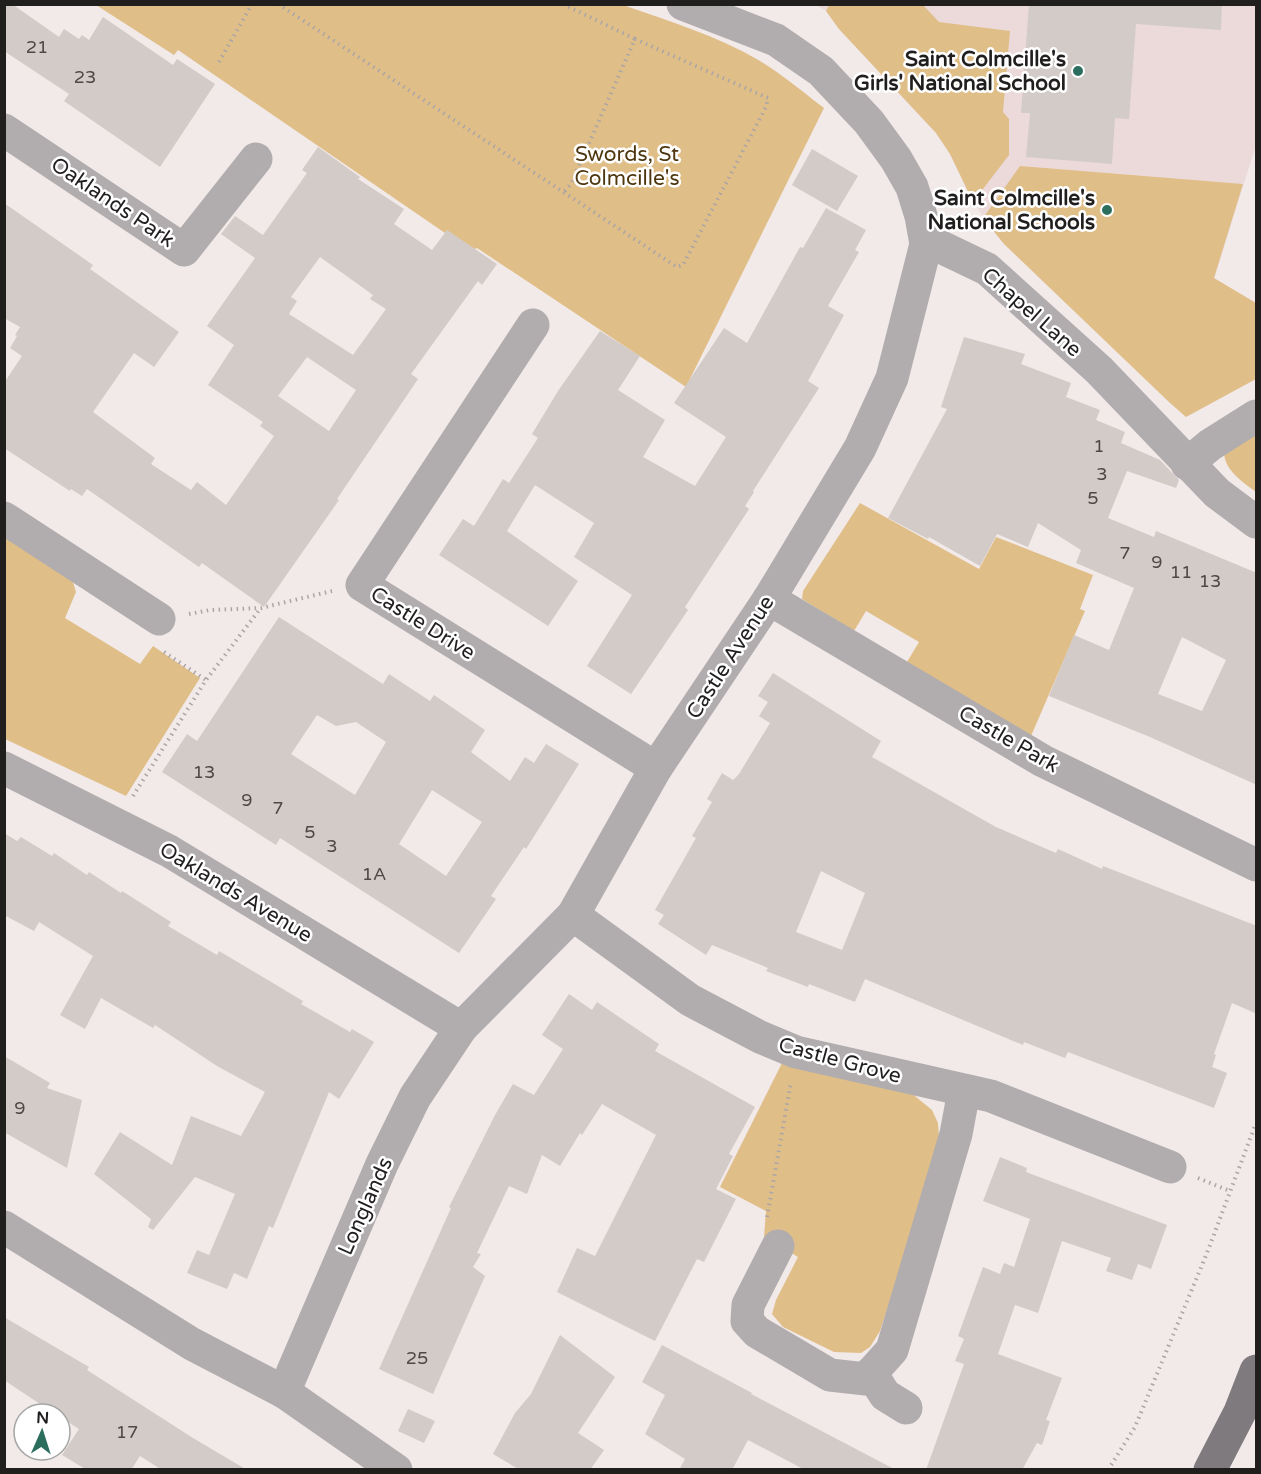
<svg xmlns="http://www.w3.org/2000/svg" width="1261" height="1474" viewBox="0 0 1261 1474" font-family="'Varela Round',sans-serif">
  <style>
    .built { fill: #ecdadb }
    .green { fill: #e0be88 }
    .building { fill: #d3cbc8; fill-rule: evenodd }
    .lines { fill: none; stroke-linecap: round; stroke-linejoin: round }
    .path { stroke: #aca5a5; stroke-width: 4; stroke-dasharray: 1.5 4.5; stroke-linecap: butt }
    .minor { stroke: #b1adaf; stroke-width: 33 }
    .major { stroke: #7f7a7d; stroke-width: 33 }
    .poi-dot { fill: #2c6e5e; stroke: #fff; stroke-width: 2 }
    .labels { text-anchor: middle; stroke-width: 5; stroke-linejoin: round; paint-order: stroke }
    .number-label { font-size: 18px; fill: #4e4948 }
    .poi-label { font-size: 21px; font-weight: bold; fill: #211e1e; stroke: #fff; text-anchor: end }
    .park-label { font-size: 21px; fill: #4e370f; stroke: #fff }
    .street-label { font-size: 21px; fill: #211e1e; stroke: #fff }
  </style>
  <rect width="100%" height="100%" fill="#f2e9e9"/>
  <!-- built -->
  <path class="built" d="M 816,5 L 1256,5 L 1256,145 L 1214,279 L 1004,244 L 983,218 L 950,154 L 936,133 L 839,29 L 826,11 Z"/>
  <!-- green -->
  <g class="green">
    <path d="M 96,5 L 623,5 C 669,21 718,36 760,61 C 783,75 803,92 824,108 L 686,387 L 477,248 L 475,249 L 445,233 L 178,50 L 174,55 Z"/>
    <path d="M 829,5 L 923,5 L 939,22 L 1010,31 L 1003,112 L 1009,119 L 1009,155 L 973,202 L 950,154 L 936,133 L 839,29 L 826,11 Z"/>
    <path d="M 1020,166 L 1243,184 L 1214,278 L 1256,303 L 1256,379 L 1186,417 L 1170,403 L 1004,244 L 983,218 Z"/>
    <path d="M 1256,431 L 1256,492 C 1243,482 1225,471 1224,453 Z"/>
    <path d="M 860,503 L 979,569 L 996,537 L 1093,575 L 1080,609 L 1085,611 L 1031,736 L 904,667 L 919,642 L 866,611 L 854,631 L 802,599 L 803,591 Z"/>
    <path d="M 5,537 L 73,582 L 76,592 L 65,618 L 140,664 L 153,646 L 200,678 L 126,796 L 5,739 Z"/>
    <path d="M 782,1063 L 910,1092 L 932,1110 L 938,1123 L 939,1137 L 911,1238 L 880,1331 L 870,1347 L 861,1353 L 834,1352 L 783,1327 L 772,1314 L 776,1300 L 798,1257 L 764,1237 L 766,1211 L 720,1187 Z"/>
  </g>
  <!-- building -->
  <g class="building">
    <path d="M 4,4 L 12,4 L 59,37 L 64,29 L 79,39 L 82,35 L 89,40 L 103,17 L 173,65 L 177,59 L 215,84 L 160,167 L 64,101 L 69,94 L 4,51 Z"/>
    <path d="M 1029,4 L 1222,4 L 1221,30 L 1136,24 L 1129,119 L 1115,118 L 1112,164 L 1026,157 L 1030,113 L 1021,113 Z"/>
    <path d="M 318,147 L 360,177 L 358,179 L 404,209 L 394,224 L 432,250 L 447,230 L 497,264 L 482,285 L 478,281 L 411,374 L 418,379 L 337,499 L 339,500 L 264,607 L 202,563 L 199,567 L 87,489 L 82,496 L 71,489 L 70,491 L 4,448 L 4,383 L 22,356 L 10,348 L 17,336 L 15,335 L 20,327 L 4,318 L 4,203 L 93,265 L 90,269 L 179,332 L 154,367 L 134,353 L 93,412 L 155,458 L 151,464 L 191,490 L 197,482 L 226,505 L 274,436 L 260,426 L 263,422 L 208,385 L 234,345 L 207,326 L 255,258 L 221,234 L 235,216 L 263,235 L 307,173 L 302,170 ZM 320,257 L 373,295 L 370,299 L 386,309 L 353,355 L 289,314 L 297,301 L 291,297 ZM 307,357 L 356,390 L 329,431 L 278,396 Z"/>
    <path d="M 812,149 L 858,176 L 837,211 L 792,185 Z"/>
    <path d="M 826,208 L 866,230 L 855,250 L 859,252 L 828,306 L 844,315 L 808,381 L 819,388 L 753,491 L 754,492 L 745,506 L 749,509 L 685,607 L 688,610 L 631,694 L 587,666 L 632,595 L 574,557 L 594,523 L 535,485 L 507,531 L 578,581 L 548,626 L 439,555 L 463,519 L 474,526 L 503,479 L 509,483 L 538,438 L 532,434 L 558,391 L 600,331 L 640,356 L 618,390 L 665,420 L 643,457 L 695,486 L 726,437 L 674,403 L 724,328 L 747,343 L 800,247 L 803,248 Z"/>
    <path d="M 964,337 L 1025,354 L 1021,364 L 1071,383 L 1066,397 L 1100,410 L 1096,420 L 1125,432 L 1121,443 L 1160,460 L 1179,480 L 1176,488 L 1127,471 L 1108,518 L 1154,537 L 1156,531 L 1257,573 L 1257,785 L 1150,737 L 1049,696 L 1074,635 L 1109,650 L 1134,588 L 1076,563 L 1081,550 L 1038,523 L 1028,547 L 997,534 L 980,566 L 929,537 L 928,539 L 888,518 L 947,409 L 941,407 ZM 1182,637 L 1226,660 L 1202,711 L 1158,694 Z"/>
    <path d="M 279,617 L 383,684 L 389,674 L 430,701 L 434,695 L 485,730 L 471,752 L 510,781 L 525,757 L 534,763 L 546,744 L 579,764 L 543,822 L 526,849 L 524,847 L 491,896 L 496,899 L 459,953 L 280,838 L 276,845 L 162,772 L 187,734 L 197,741 ZM 317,715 L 336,726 L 356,722 L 386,742 L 355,795 L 291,754 ZM 432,790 L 482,822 L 446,876 L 399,844 Z"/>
    <path d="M 773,673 L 881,741 L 872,757 L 996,827 L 1056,853 L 1058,849 L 1102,869 L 1103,866 L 1257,926 L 1257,1014 L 1232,1003 L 1214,1054 L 1216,1055 L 1212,1067 L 1227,1073 L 1214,1108 L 1068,1052 L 1065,1058 L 1024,1042 L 1023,1045 L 865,979 L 855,1002 L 809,984 L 808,987 L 766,971 L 768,968 L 712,945 L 706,955 L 658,924 L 664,915 L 655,910 L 696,838 L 692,836 L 712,802 L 707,799 L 722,773 L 733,780 L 739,774 L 770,723 L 759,716 L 768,702 L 758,696 ZM 821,871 L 865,893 L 842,950 L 796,932 Z"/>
    <path d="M 4,833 L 17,841 L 21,837 L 52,856 L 54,853 L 87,875 L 89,872 L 121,893 L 122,891 L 171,922 L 168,926 L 217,955 L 219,951 L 303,1001 L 301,1004 L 350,1032 L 352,1029 L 374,1042 L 339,1099 L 329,1092 L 273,1228 L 269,1226 L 247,1279 L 234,1273 L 227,1289 L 187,1273 L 197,1250 L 209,1255 L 235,1194 L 195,1177 L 153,1230 L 148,1227 L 151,1219 L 94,1174 L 120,1132 L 172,1165 L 191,1116 L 241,1136 L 265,1092 L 217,1066 L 155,1025 L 153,1028 L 101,998 L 85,1029 L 60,1015 L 93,956 L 39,922 L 34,931 L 4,915 Z"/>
    <path d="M 569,994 L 592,1010 L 597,1002 L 659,1044 L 655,1051 L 755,1107 L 729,1154 L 733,1156 L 716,1189 L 736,1199 L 704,1262 L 697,1259 L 655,1341 L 557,1292 L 577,1248 L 595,1256 L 656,1135 L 602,1104 L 582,1135 L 580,1133 L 560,1166 L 542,1155 L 527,1194 L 509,1186 L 477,1253 L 481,1254 L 473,1267 L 485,1276 L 433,1394 L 379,1369 L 451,1208 L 449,1207 L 495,1115 L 513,1084 L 534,1095 L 563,1049 L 542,1035 Z"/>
    <path d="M 4,1056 L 50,1083 L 47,1088 L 82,1100 L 67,1168 L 4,1132 Z"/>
    <path d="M 1000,1157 L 1027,1168 L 1026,1172 L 1167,1225 L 1151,1269 L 1138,1264 L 1132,1280 L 1106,1271 L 1111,1258 L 1062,1241 L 1038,1313 L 1015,1305 L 998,1354 L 1062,1378 L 1046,1420 L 1050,1421 L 1042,1445 L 1037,1443 L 1022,1470 L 926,1470 L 964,1364 L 955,1361 L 964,1339 L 958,1336 L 983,1267 L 1000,1274 L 1004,1263 L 1014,1267 L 1030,1219 L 983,1201 Z"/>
    <path d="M 4,1317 L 89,1367 L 87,1370 L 193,1438 L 247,1470 L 162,1470 L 140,1456 L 131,1470 L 87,1470 L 62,1455 L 79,1429 L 60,1417 L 60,1414 L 55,1414 L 4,1380 Z"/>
    <path d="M 560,1335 L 615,1377 L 578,1433 L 604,1450 L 590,1470 L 520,1470 L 493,1454 L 515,1413 L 531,1394 Z"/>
    <path d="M 662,1345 L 752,1393 L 751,1394 L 896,1470 L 805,1470 L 748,1440 L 732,1470 L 679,1470 L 685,1459 L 645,1434 L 665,1395 L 642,1382 Z"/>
    <path d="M 408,1409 L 435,1421 L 424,1443 L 398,1431 Z"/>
  </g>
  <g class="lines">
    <!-- path -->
    <g class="path">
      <path d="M 278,4 L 677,267 L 683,265 L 766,107 L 768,98 L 635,39 L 571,184 L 564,192"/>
      <path d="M 563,4 L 635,39"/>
      <path d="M 219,62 L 252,4"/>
      <path d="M 189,614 L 210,610 L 261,608 L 332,591"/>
      <path d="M 164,652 L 206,680"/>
      <path d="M 133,796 L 206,680 L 260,609"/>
      <path d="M 1198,1178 L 1230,1191"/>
      <path d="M 767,1217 L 791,1082"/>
      <path d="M 1108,1470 L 1135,1427 L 1207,1253 L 1256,1123"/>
    </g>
    <!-- minor -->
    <g class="minor">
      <path d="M 683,4 L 776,40 L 821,71 L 869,122 L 896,159 L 912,187 L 921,216 L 926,244 L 941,247 L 987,269 L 1099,370 L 1217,493 L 1256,522"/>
      <path d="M 4,130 L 184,250 L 256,159"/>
      <path d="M 533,325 L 362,585 L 656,768"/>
      <path d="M 1187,464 L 1210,445 L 1256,416"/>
      <path d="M 4,518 L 159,619"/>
      <path d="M 769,599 L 1043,761 L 1256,865"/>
      <path d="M 4,768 L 169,851 L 461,1028"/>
      <path d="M 573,915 L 690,1000 L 760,1037 L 796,1052 L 991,1096 L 1170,1167"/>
      <path d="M 4,1227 L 192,1344 L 284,1392 L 396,1470"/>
      <path d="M 778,1246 L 748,1305 L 747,1321 L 757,1332 L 830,1375 L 866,1379 L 892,1350 L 956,1134 L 964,1091"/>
      <path d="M 871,1373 L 885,1395 L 906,1408"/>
      <path d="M 284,1392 L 382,1164 L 415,1097 L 461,1028 L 573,915 L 656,768 L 769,599 L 860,448 L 892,378 L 926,244"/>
    </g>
    <!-- major -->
    <path class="major" d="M 1210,1470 L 1240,1412 L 1256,1371"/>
  </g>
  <!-- markers -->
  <g class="poi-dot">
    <circle cx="1078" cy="71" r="6"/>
    <circle cx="1107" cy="210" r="6"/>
  </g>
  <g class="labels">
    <!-- number labels -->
    <g class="number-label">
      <text x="37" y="53">21</text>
      <text x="85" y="83">23</text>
      <text x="1099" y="452">1</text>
      <text x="1102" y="480">3</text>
      <text x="1093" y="504">5</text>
      <text x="1125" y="559">7</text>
      <text x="1157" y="568">9</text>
      <text x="1181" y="578">11</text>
      <text x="1210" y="587">13</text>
      <text x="204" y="778">13</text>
      <text x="247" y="806">9</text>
      <text x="278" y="814">7</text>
      <text x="310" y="838">5</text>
      <text x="332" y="852">3</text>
      <text x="374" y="880">1A</text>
      <text x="20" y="1114">9</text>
      <text x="417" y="1364">25</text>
      <text x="127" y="1438">17</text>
    </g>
    <!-- poi labels -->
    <g class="poi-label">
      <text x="1066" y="66">Saint Colmcille's<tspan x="1066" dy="24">Girls' National School</tspan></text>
      <text x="1095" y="205">Saint Colmcille's<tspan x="1095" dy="24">National Schools</tspan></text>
    </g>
    <!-- park labels -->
    <g class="park-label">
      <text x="627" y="161">Swords, St<tspan x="627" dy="24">Colmcille's</tspan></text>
    </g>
    <!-- street labels -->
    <g class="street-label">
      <text transform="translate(113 202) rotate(34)" y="7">Oaklands Park</text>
      <text transform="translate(1032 312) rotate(41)" y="7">Chapel Lane</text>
      <text transform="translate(423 623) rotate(32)" y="7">Castle Drive</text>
      <text transform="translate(730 657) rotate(-57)" y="7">Castle Avenue</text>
      <text transform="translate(1009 739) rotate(30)" y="7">Castle Park</text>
      <text transform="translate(236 892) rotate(31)" y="7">Oaklands Avenue</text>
      <text transform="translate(840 1060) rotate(15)" y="7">Castle Grove</text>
      <text transform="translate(365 1206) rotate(-66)" y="7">Longlands</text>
    </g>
  </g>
  <!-- border -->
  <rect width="1261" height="1474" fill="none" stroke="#211e1e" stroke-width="12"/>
  <!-- north arrow -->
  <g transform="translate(42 1432) rotate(3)"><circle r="28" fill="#ffffff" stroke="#a6a5a5" stroke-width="1.5"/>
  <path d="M0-4.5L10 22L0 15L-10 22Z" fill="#2c6e5e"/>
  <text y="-9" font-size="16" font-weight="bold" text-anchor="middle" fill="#211e1e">N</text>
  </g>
</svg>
